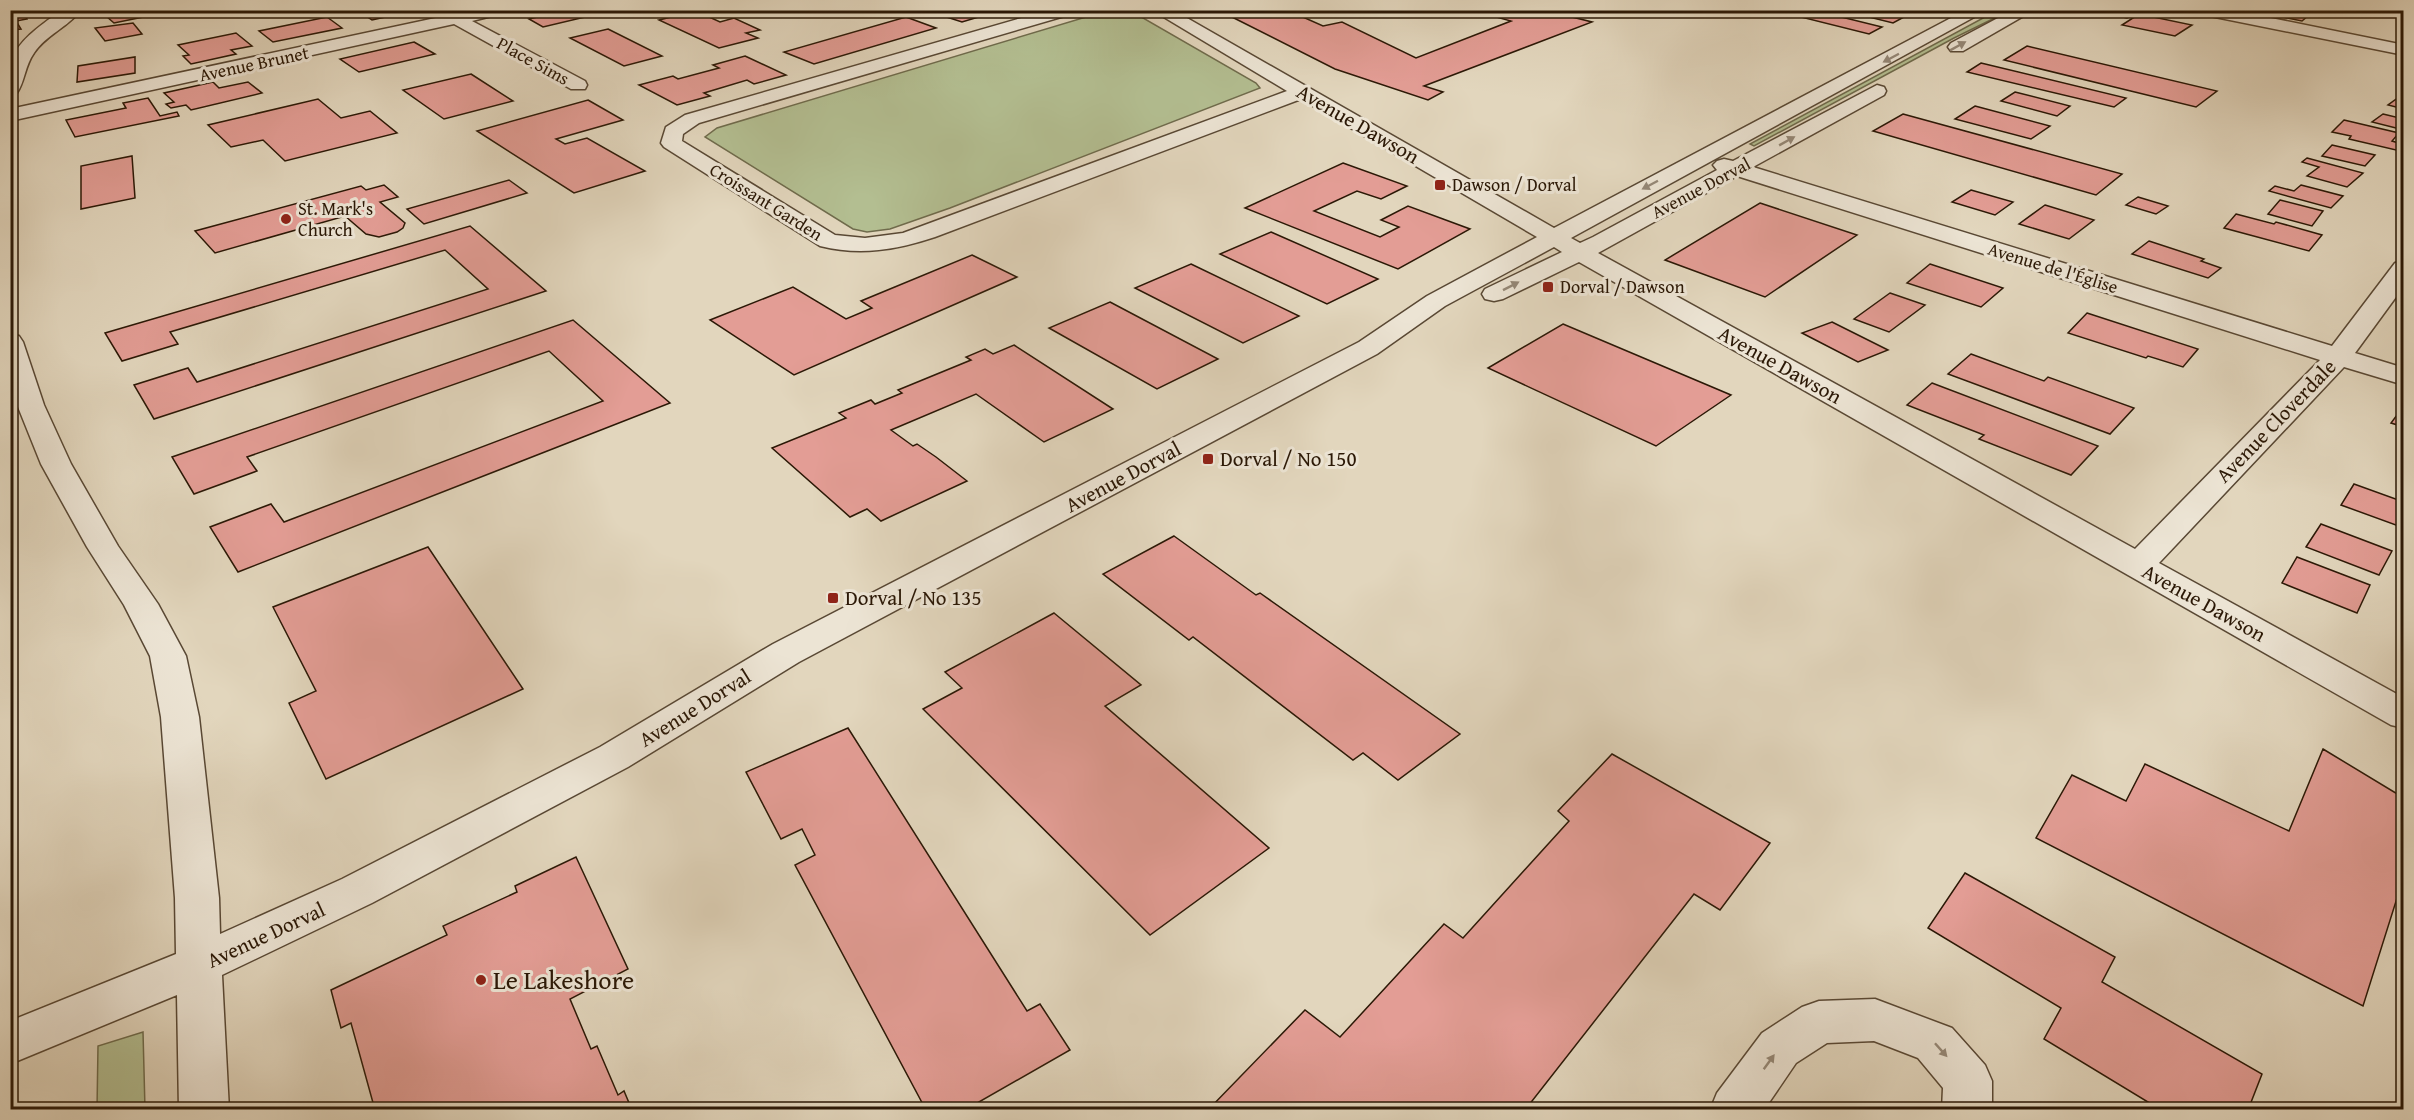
<svg xmlns="http://www.w3.org/2000/svg" width="2414" height="1120" viewBox="0 0 2414 1120" font-family="'Gentium Book Plus',serif">
  <style>
    .green { fill: #b3be91; stroke: #6f6b4c; stroke-width: 1.5 }
    .building { fill: #e39d95; stroke: #2b1806; stroke-width: 1.5 }
    .lines { fill: none; stroke-linecap: round; stroke-linejoin: round }
    .minor-casing { stroke: #594834; stroke-width: 3 }
    .minor { fill: #ece4d4; fill-rule: evenodd }
    .oneway { fill: #958877 }
    .poi-dot { fill: #8f2418; stroke: #ece4d4; stroke-width: 2 }
    .labels { text-anchor: middle; stroke-width: 6; stroke-linejoin: round; paint-order: stroke }
    .far-street-label { font-size: 18px; fill: #2b1806; stroke: #ece4d4 }
    .far-poi-label { font-size: 18px; fill: #2b1806; stroke: #ece4d4; text-anchor: start }
    .street-label { font-size: 21px; fill: #2b1806; stroke: #ece4d4 }
    .poi-label { font-size: 21px; fill: #2b1806; stroke: #ece4d4; text-anchor: start }
    .near-poi-label { font-size: 26px; fill: #2b1806; stroke: #ece4d4; text-anchor: start }
  </style>
  <rect width="100%" height="100%" fill="#e2d6bd"/>
  <filter id="stains"><feTurbulence type="fractalNoise" baseFrequency=".00333" numOctaves="4"/><feColorMatrix values="0 0 0 0 .2 0 0 0 0 .09 0 0 0 0 .02 0 0 0 .5 -.17"/></filter>
  <radialGradient id="worn" r=".72"><stop offset=".6" stop-color="#630" stop-opacity="0"/><stop offset="1" stop-color="#630" stop-opacity=".3"/></radialGradient>
  <!-- green -->
  <g class="green">
    <path d="M 1106,11 L 1131,11 L 1256,83 L 1260,88 L 950,208 L 890,229 L 867,232 L 853,229 L 705,137 L 717,128 Z"/>
    <path d="M 1996,11 L 2009,11 L 1954,38 L 1754,146 L 1750,144 Z"/>
    <path d="M 143,1032 L 145,1109 L 97,1109 L 98,1046 Z"/>
  </g>
  <!-- building -->
  <g class="building">
    <path d="M 153,10 L 158,14 L 114,23 L 106,16 L 119,14 L 116,11 L 119,10 Z"/>
    <path d="M 357,10 L 418,10 L 372,20 Z"/>
    <path d="M 566,10 L 596,10 L 602,13 L 543,27 L 529,19 Z"/>
    <path d="M 935,10 L 1002,10 L 962,22 L 931,12 Z"/>
    <path d="M 1237,10 L 1324,10 L 1305,18 L 1323,26 L 1342,22 L 1416,58 L 1511,21 L 1471,10 L 1544,10 L 1592,22 L 1424,86 L 1443,92 L 1428,100 L 1335,69 L 1226,14 Z"/>
    <path d="M 1773,10 L 1813,10 L 1882,27 L 1869,34 Z"/>
    <path d="M 1841,10 L 1917,10 L 1893,23 Z"/>
    <path d="M 2089,10 L 2126,10 L 2136,13 L 2127,18 Z"/>
    <path d="M 2248,10 L 2315,10 L 2302,21 Z"/>
    <path d="M 696,11 L 720,22 L 734,18 L 760,30 L 746,33 L 758,38 L 719,48 L 659,20 Z"/>
    <path d="M 2139,14 L 2192,25 L 2175,36 L 2122,25 Z"/>
    <path d="M 25,15 L 27,19 L 16,21 L 21,29 L 10,30 L 10,18 Z"/>
    <path d="M 327,17 L 342,28 L 273,42 L 259,31 Z"/>
    <path d="M 906,17 L 936,28 L 814,64 L 784,52 Z"/>
    <path d="M 133,23 L 142,34 L 105,41 L 95,28 Z"/>
    <path d="M 608,29 L 662,56 L 624,66 L 570,38 Z"/>
    <path d="M 236,33 L 252,46 L 231,50 L 236,54 L 191,64 L 183,56 L 189,55 L 178,45 Z"/>
    <path d="M 414,42 L 435,54 L 359,72 L 340,59 Z"/>
    <path d="M 2027,46 L 2217,91 L 2196,107 L 2004,60 Z"/>
    <path d="M 745,56 L 786,75 L 754,84 L 747,80 L 704,93 L 710,96 L 677,105 L 639,85 L 673,76 L 678,79 L 719,68 L 713,65 Z"/>
    <path d="M 135,57 L 135,73 L 77,82 L 78,66 Z"/>
    <path d="M 1981,63 L 2126,98 L 2114,107 L 1967,72 Z"/>
    <path d="M 471,74 L 513,101 L 444,119 L 403,90 Z"/>
    <path d="M 213,82 L 219,88 L 248,82 L 262,93 L 191,110 L 186,105 L 171,108 L 166,104 L 174,102 L 164,93 Z"/>
    <path d="M 2015,92 L 2070,106 L 2057,116 L 2001,101 Z"/>
    <path d="M 2399,97 L 2404,98 L 2404,109 L 2388,105 Z"/>
    <path d="M 148,98 L 160,116 L 177,112 L 179,116 L 75,137 L 66,120 L 126,108 L 123,103 Z"/>
    <path d="M 318,99 L 341,118 L 370,111 L 397,133 L 285,161 L 263,140 L 231,147 L 208,125 Z"/>
    <path d="M 588,100 L 623,120 L 556,139 L 565,144 L 587,138 L 645,171 L 574,193 L 477,131 Z"/>
    <path d="M 1975,106 L 2050,126 L 2031,139 L 1955,119 Z"/>
    <path d="M 1903,114 L 2122,174 L 2096,195 L 1873,131 Z"/>
    <path d="M 2383,114 L 2404,119 L 2404,130 L 2372,122 Z"/>
    <path d="M 2344,120 L 2399,133 L 2392,141 L 2402,144 L 2396,150 L 2349,139 L 2351,136 L 2332,132 Z"/>
    <path d="M 2332,145 L 2375,155 L 2365,166 L 2322,156 Z"/>
    <path d="M 132,156 L 135,198 L 81,209 L 81,166 Z"/>
    <path d="M 2307,158 L 2363,173 L 2347,187 L 2307,176 L 2319,167 L 2302,162 Z"/>
    <path d="M 1343,163 L 1407,186 L 1381,199 L 1357,191 L 1314,211 L 1380,237 L 1399,227 L 1381,220 L 1408,206 L 1470,229 L 1398,269 L 1245,208 Z"/>
    <path d="M 509,180 L 527,193 L 424,224 L 407,209 Z"/>
    <path d="M 384,185 L 398,197 L 380,202 L 405,223 L 403,228 L 397,232 L 379,237 L 366,234 L 345,216 L 215,253 L 195,231 L 361,186 L 366,190 Z"/>
    <path d="M 2301,185 L 2343,196 L 2331,208 L 2269,191 L 2275,186 L 2294,191 Z"/>
    <path d="M 1971,190 L 2013,202 L 1995,215 L 1952,202 Z"/>
    <path d="M 2138,197 L 2168,206 L 2156,214 L 2126,205 Z"/>
    <path d="M 2280,200 L 2323,211 L 2312,226 L 2268,214 Z"/>
    <path d="M 1760,203 L 1857,235 L 1765,297 L 1665,260 Z"/>
    <path d="M 2045,205 L 2094,220 L 2069,239 L 2019,224 Z"/>
    <path d="M 2236,214 L 2274,224 L 2276,222 L 2322,235 L 2309,251 L 2224,228 Z"/>
    <path d="M 470,226 L 546,291 L 154,419 L 134,385 L 188,368 L 197,382 L 488,289 L 445,250 L 170,332 L 178,344 L 122,361 L 105,333 Z"/>
    <path d="M 1271,232 L 1378,279 L 1327,304 L 1220,254 Z"/>
    <path d="M 2149,241 L 2204,259 L 2201,261 L 2221,268 L 2208,278 L 2132,254 Z"/>
    <path d="M 972,255 L 1017,277 L 794,375 L 710,320 L 793,287 L 846,319 L 872,308 L 861,301 Z"/>
    <path d="M 1191,264 L 1299,316 L 1243,343 L 1135,288 Z"/>
    <path d="M 1930,264 L 2003,288 L 1981,307 L 1907,283 Z"/>
    <path d="M 1890,293 L 1925,305 L 1889,332 L 1854,319 Z"/>
    <path d="M 1110,302 L 1218,359 L 1157,389 L 1049,328 Z"/>
    <path d="M 2087,313 L 2198,349 L 2183,367 L 2148,356 L 2146,358 L 2068,333 Z"/>
    <path d="M 573,320 L 670,403 L 238,572 L 210,527 L 271,504 L 284,522 L 603,401 L 549,351 L 247,457 L 257,471 L 194,494 L 172,457 Z"/>
    <path d="M 1832,322 L 1888,350 L 1858,362 L 1802,333 Z"/>
    <path d="M 1563,324 L 1731,395 L 1656,446 L 1488,368 Z"/>
    <path d="M 1014,345 L 1113,409 L 1044,442 L 976,394 L 891,430 L 913,446 L 917,444 L 936,457 L 967,481 L 881,521 L 867,509 L 850,517 L 772,448 L 846,418 L 839,413 L 871,400 L 875,404 L 902,393 L 898,390 L 971,360 L 966,357 L 985,349 L 993,354 Z"/>
    <path d="M 1971,354 L 2044,381 L 2048,377 L 2134,408 L 2110,434 L 1948,374 Z"/>
    <path d="M 1932,383 L 2098,446 L 2071,475 L 1979,439 L 1984,435 L 1907,405 Z"/>
    <path d="M 2403,407 L 2404,407 L 2404,427 L 2391,423 Z"/>
    <path d="M 2354,484 L 2404,502 L 2404,528 L 2341,505 Z"/>
    <path d="M 2321,524 L 2392,551 L 2379,575 L 2306,547 Z"/>
    <path d="M 1174,536 L 1256,595 L 1260,593 L 1460,734 L 1398,780 L 1363,753 L 1353,760 L 1193,637 L 1189,640 L 1103,574 Z"/>
    <path d="M 428,547 L 523,689 L 326,779 L 289,703 L 316,691 L 273,607 Z"/>
    <path d="M 2297,557 L 2370,585 L 2357,613 L 2282,583 Z"/>
    <path d="M 1054,613 L 1141,685 L 1105,706 L 1269,848 L 1150,935 L 923,709 L 962,688 L 945,672 Z"/>
    <path d="M 848,728 L 1027,1011 L 1040,1004 L 1070,1050 L 965,1110 L 926,1110 L 795,865 L 815,855 L 802,829 L 781,839 L 746,772 Z"/>
    <path d="M 2323,749 L 2404,798 L 2404,876 L 2363,1006 L 2036,838 L 2072,775 L 2126,801 L 2145,764 L 2289,831 Z"/>
    <path d="M 1612,754 L 1770,843 L 1720,910 L 1694,894 L 1525,1110 L 1208,1110 L 1305,1010 L 1340,1037 L 1444,924 L 1463,938 L 1569,821 L 1558,811 Z"/>
    <path d="M 576,857 L 628,969 L 570,999 L 591,1049 L 597,1046 L 618,1095 L 624,1091 L 632,1110 L 375,1110 L 351,1023 L 341,1028 L 331,990 L 447,935 L 443,926 L 517,892 L 515,886 Z"/>
    <path d="M 1965,873 L 2115,957 L 2102,982 L 2262,1074 L 2248,1110 L 2161,1110 L 2044,1039 L 2061,1008 L 1928,928 Z"/>
  </g>
  <g class="lines">
    <defs>
      <g id="minor">
        <path d="M 62,10 L 81,10 C 68,27 46,35 34,53 C 25,65 25,81 17,93 L 10,95 C 10,85 8,70 11,61 C 19,39 44,23 62,10 Z"/>
        <path d="M 473,10 L 506,10 L 504,13 L 472,21 L 585,81 L 587,85 L 585,89 L 571,89 L 454,24 L 10,121 L 10,109 Z"/>
        <path d="M 1049,10 L 1077,10 L 1075,13 L 699,123 L 683,134 L 682,141 L 835,235 L 865,238 L 903,233 L 1287,91 L 1152,10 L 1173,10 L 1554,228 L 1966,10 L 1987,10 L 1571,238 L 1580,243 L 1593,237 L 1717,170 L 1713,165 L 1717,161 L 1724,159 L 1733,161 L 1877,85 L 1884,87 L 1886,91 L 1884,95 L 1753,167 L 2332,346 L 2395,263 L 2404,261 L 2404,286 L 2355,353 L 2404,368 L 2404,385 L 2344,367 L 2159,563 L 2404,698 L 2404,728 L 2391,725 L 1579,262 L 1503,299 L 1494,301 L 1485,299 L 1482,294 L 1485,289 L 1562,252 L 1554,247 L 1445,306 L 1377,354 L 799,662 L 628,767 L 372,903 L 222,975 L 229,1110 L 179,1110 L 177,995 L 10,1064 L 10,1021 L 176,954 L 175,898 L 161,717 L 150,656 L 124,605 L 87,547 L 41,464 L 10,387 L 10,334 L 19,336 L 23,342 L 44,405 L 71,464 L 118,546 L 158,604 L 186,656 L 199,717 L 219,898 L 220,934 L 342,879 L 600,747 L 773,644 L 1359,342 L 1427,296 L 1537,237 L 1301,99 L 935,237 C 896,250 860,256 820,246 L 664,147 L 661,143 L 666,127 L 685,115 ZM 1737,176 L 2320,360 L 2135,549 L 1598,253 Z"/>
        <path d="M 2013,10 L 2034,10 L 1963,51 L 1951,51 L 1948,47 L 1951,43 Z"/>
        <path d="M 2197,10 L 2232,10 L 2404,45 L 2404,55 L 2205,15 Z"/>
        <path d="M 1875,999 L 1952,1028 L 1985,1065 L 1992,1081 L 1992,1110 L 1942,1110 L 1943,1088 L 1918,1058 L 1874,1041 L 1827,1043 L 1796,1063 L 1764,1110 L 1710,1110 L 1717,1093 L 1762,1033 L 1802,1007 L 1819,1001 Z"/>
      </g>
    </defs>
    <!-- minor casing -->
    <use href="#minor" class="minor-casing"/>
    <!-- minor -->
    <use href="#minor" class="minor"/>
  </g>
  <!-- one-way arrows -->
  <defs><path id="oneway-solid" d="M-6-.8H1V-3.2L6.5 0L1 3.2V.8H-6Z" transform="scale(1.5)"/></defs>
  <g class="oneway">
    <use href="#oneway-solid" transform="translate(1958 46) rotate(-29)"/>
    <use href="#oneway-solid" transform="translate(1891 58) rotate(152)"/>
    <use href="#oneway-solid" transform="translate(1787 141) rotate(-29)"/>
    <use href="#oneway-solid" transform="translate(1650 185) rotate(152)"/>
    <use href="#oneway-solid" transform="translate(1511 286) rotate(-27)"/>
    <use href="#oneway-solid" transform="translate(1941 1050) rotate(48)"/>
    <use href="#oneway-solid" transform="translate(1769 1062) rotate(-54)"/>
  </g>
  <!-- markers -->
  <g class="poi-dot">
    <rect x="1434" y="179" width="12" height="12" rx="3"/>
    <circle cx="286" cy="219" r="6"/>
    <rect x="1542" y="281" width="12" height="12" rx="3"/>
    <rect x="1202" y="453" width="12" height="12" rx="3"/>
    <rect x="827" y="592" width="12" height="12" rx="3"/>
    <circle cx="481" cy="980" r="6"/>
  </g>
  <g class="labels">
    <!-- far-street labels -->
    <g class="far-street-label">
      <text transform="translate(533 61) rotate(29)" y="6">Place Sims</text>
      <text transform="translate(254 64) rotate(-12)" y="6">Avenue Brunet</text>
      <text transform="translate(1701 188) rotate(-28)" y="6">Avenue Dorval</text>
      <text transform="translate(766 202) rotate(32)" y="6">Croissant Garden</text>
      <text transform="translate(2053 268) rotate(17)" y="6">Avenue de l'Église</text>
    </g>
    <!-- far-poi labels -->
    <g class="far-poi-label">
      <text x="1452" y="191">Dawson / Dorval</text>
      <text x="298" y="215">St. Mark's<tspan x="298" dy="21">Church</tspan></text>
      <text x="1560" y="293">Dorval / Dawson</text>
    </g>
    <!-- street labels -->
    <g class="street-label">
      <text transform="translate(1358 124) rotate(30)" y="7">Avenue Dawson</text>
      <text transform="translate(1780 365) rotate(29)" y="7">Avenue Dawson</text>
      <text transform="translate(2276 421) rotate(-46)" y="7">Avenue Cloverdale</text>
      <text transform="translate(1123 477) rotate(-28)" y="7">Avenue Dorval</text>
      <text transform="translate(2204 603) rotate(29)" y="7">Avenue Dawson</text>
      <text transform="translate(695 708) rotate(-32)" y="7">Avenue Dorval</text>
      <text transform="translate(266 935) rotate(-25)" y="7">Avenue Dorval</text>
    </g>
    <!-- poi labels -->
    <g class="poi-label">
      <text x="1220" y="466">Dorval / No 150</text>
      <text x="845" y="605">Dorval / No 135</text>
    </g>
    <!-- near-poi labels -->
    <g class="near-poi-label">
      <text x="493" y="989">Le Lakeshore</text>
    </g>
  </g>
  <!-- margin -->
  <rect width="2414" height="1120" fill="none" stroke="#e2d6bd" stroke-width="36"/>
  <rect x="12" y="12" width="2390" height="1096" fill="none" stroke="#2b1806" stroke-width="3"/>
  <rect x="18" y="18" width="2378" height="1084" fill="none" stroke="#2b1806" stroke-width="1.5"/>
  <rect width="100%" height="100%" filter="url(#stains)"/>
  <rect width="100%" height="100%" fill="url(#worn)"/>
</svg>
